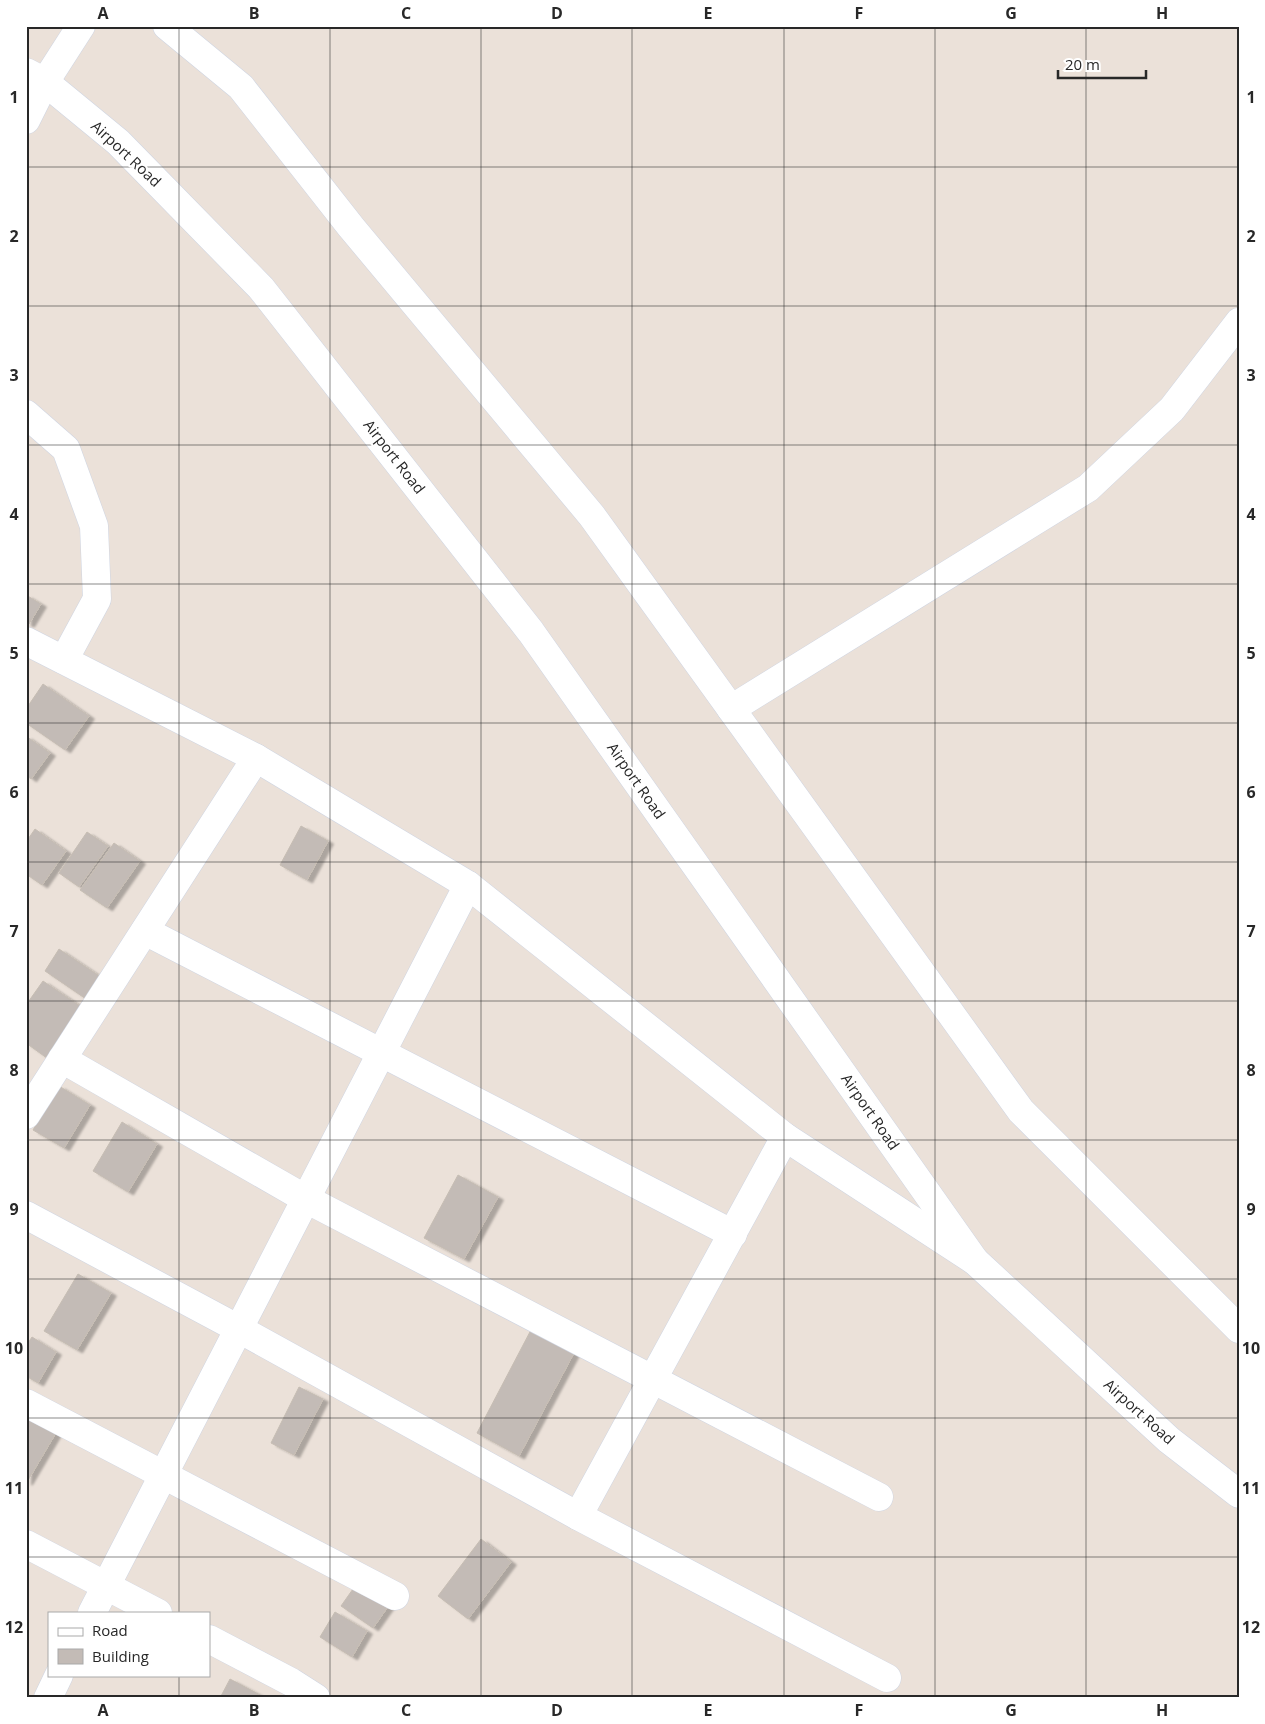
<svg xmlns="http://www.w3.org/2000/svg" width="1265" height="1724" viewBox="0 0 1265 1724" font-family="'Open Sans',sans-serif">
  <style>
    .building { fill: #c3bbb6; stroke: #c6bdb3; filter: url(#shadow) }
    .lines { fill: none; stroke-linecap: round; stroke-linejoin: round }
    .minor-casing { stroke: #cfd5e2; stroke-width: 29 }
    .tertiary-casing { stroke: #cfd5e2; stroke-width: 29 }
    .secondary-casing { stroke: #cfd5e2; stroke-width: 29 }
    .minor { stroke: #fff; stroke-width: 28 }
    .tertiary { stroke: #fff; stroke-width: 28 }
    .secondary { stroke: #fff; stroke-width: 28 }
    .grid { fill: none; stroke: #282828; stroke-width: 1; stroke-opacity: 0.55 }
    .labels { text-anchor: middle; stroke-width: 4.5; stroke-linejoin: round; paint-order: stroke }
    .street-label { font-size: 15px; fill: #282828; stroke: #fff }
    .neatline { fill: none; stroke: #282828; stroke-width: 2 }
    .grid-label { font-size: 16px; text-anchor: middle; font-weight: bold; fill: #282828 }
  </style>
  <defs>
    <filter id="shadow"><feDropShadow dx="5.5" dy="3" stdDeviation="1" flood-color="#0004"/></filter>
  </defs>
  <rect width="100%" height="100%" fill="#ebe1d9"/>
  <!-- building -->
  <g class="building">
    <path d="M 26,595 L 41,604 L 29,624 L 26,623 Z"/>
    <path d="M 43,684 L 89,716 L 65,750 L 26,723 L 26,709 Z"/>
    <path d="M 26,736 L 50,753 L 31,779 L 26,775 Z"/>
    <path d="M 301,826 L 328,841 L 307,880 L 280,865 Z"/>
    <path d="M 35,829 L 66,851 L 42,885 L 26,874 L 26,842 Z"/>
    <path d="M 87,832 L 108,846 L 79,887 L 59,873 Z"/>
    <path d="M 114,843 L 140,861 L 107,908 L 80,890 Z"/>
    <path d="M 59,949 L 104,979 L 89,1001 L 45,971 Z"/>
    <path d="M 43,981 L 86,1010 L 51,1061 L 26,1043 L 26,1005 Z"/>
    <path d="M 59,1086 L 90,1105 L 64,1148 L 33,1130 Z"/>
    <path d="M 122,1122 L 157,1144 L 128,1192 L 93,1171 Z"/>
    <path d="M 458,1175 L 498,1197 L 464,1259 L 424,1238 Z"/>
    <path d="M 78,1274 L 111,1293 L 77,1350 L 44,1331 Z"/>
    <path d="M 532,1328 L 575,1351 L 519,1456 L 477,1433 Z"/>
    <path d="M 32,1337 L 56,1352 L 38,1383 L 26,1376 L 26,1346 Z"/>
    <path d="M 299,1387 L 323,1399 L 294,1455 L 271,1443 Z"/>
    <path d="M 26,1413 L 57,1431 L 27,1482 L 26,1482 Z"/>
    <path d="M 481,1539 L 511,1562 L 468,1619 L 438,1596 Z"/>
    <path d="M 360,1579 L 392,1601 L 373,1628 L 341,1606 Z"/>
    <path d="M 335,1612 L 367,1631 L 352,1657 L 320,1637 Z"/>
    <path d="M 230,1679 L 266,1698 L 220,1698 Z"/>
  </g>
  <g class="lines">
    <defs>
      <g id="minor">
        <path d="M 26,120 L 45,82"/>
        <path d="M 26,414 L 66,449 L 94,526 L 97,599 L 64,660"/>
        <path d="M 731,709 L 1088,488 L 1172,409 L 1239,322"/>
        <path d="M 145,931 L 733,1234"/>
        <path d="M 62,1059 L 306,1199 L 879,1497"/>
        <path d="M 26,1115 L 256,758"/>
        <path d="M 26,1215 L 239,1329 L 578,1516 L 785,1137"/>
        <path d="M 26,1403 L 395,1596"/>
        <path d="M 578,1516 L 887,1678"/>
        <path d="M 26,1544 L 158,1613"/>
        <path d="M 92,1613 L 468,885"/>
        <path d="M 209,1639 L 291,1682 L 316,1698"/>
        <path d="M 48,1698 L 59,1675"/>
      </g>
      <path id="tertiary" d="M 26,641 L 256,758 L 468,885 L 785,1137 L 975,1261"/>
      <g id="secondary">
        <path d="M 167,26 L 241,87 L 351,227 L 592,516 L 1021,1111 L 1239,1329"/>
        <path d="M 26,72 L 45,82 L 118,142 L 261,288 L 531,632 L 975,1261 L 1169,1440 L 1239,1494"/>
        <path d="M 45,82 L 81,26"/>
      </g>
    </defs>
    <!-- minor casing -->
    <use href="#minor" class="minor-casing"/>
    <!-- tertiary casing -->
    <use href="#tertiary" class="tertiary-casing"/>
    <!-- secondary casing -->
    <use href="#secondary" class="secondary-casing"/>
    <!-- minor -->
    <use href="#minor" class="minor"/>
    <!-- tertiary -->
    <use href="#tertiary" class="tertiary"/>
    <!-- secondary -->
    <use href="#secondary" class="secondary"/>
  </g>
  <!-- grid -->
  <path class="grid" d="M 179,26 L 179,1613M 330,26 L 330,1698M 481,26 L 481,1698M 632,26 L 632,1698M 784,26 L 784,1698M 935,26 L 935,1698M 1086,26 L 1086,1698M 26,167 L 1239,167M 26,306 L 1239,306M 26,445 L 1239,445M 26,584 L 1239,584M 26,723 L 1239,723M 26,862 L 1239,862M 26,1001 L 1239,1001M 26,1140 L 1239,1140M 26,1279 L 1239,1279M 26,1418 L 1239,1418M 26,1557 L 1239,1557M 179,1675 L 179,1698"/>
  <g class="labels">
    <!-- street labels -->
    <g class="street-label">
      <text transform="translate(126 154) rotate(43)" y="5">Airport Road</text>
      <text transform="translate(394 457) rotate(52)" y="5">Airport Road</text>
      <text transform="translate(636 781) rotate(55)" y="5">Airport Road</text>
      <text transform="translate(870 1112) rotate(55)" y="5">Airport Road</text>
      <text transform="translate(1139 1412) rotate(42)" y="5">Airport Road</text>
    </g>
  </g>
  <!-- border -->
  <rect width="1265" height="1724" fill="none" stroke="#ffffff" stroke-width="55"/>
  <!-- legend -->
  <rect x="48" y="1612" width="162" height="65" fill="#ffffff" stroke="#a9a9a9"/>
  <rect x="58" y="1628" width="25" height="8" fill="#ffffff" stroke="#a9a9a9"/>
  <text x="92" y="1636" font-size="15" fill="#282828">Road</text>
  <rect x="58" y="1649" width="25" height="15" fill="#c3bbb6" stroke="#a9a9a9"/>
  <text x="92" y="1662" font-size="15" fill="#282828">Building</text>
  <!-- scale -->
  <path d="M1058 70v8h88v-8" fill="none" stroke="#282828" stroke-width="2.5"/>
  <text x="1065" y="70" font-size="15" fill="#282828" stroke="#ffffff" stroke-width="4" paint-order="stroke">20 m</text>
  <rect x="28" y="28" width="1210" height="1668" class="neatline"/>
  <g class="grid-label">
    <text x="103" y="19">A</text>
    <text x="254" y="19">B</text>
    <text x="406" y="19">C</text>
    <text x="557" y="19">D</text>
    <text x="708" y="19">E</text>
    <text x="859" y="19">F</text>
    <text x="1011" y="19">G</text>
    <text x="1162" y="19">H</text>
    <text x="14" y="103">1</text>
    <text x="1251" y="103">1</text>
    <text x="14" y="242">2</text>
    <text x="1251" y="242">2</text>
    <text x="14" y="381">3</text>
    <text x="1251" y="381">3</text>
    <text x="14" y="520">4</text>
    <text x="1251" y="520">4</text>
    <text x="14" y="659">5</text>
    <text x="1251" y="659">5</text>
    <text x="14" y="798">6</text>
    <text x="1251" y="798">6</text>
    <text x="14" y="937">7</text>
    <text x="1251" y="937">7</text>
    <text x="14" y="1076">8</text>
    <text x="1251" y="1076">8</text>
    <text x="14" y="1215">9</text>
    <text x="1251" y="1215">9</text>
    <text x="14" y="1354">10</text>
    <text x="1251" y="1354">10</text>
    <text x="14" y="1494">11</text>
    <text x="1251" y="1494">11</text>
    <text x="14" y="1633">12</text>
    <text x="1251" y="1633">12</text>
    <text x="103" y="1716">A</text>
    <text x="254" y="1716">B</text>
    <text x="406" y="1716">C</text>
    <text x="557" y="1716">D</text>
    <text x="708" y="1716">E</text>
    <text x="859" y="1716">F</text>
    <text x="1011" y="1716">G</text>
    <text x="1162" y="1716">H</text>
  </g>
</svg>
